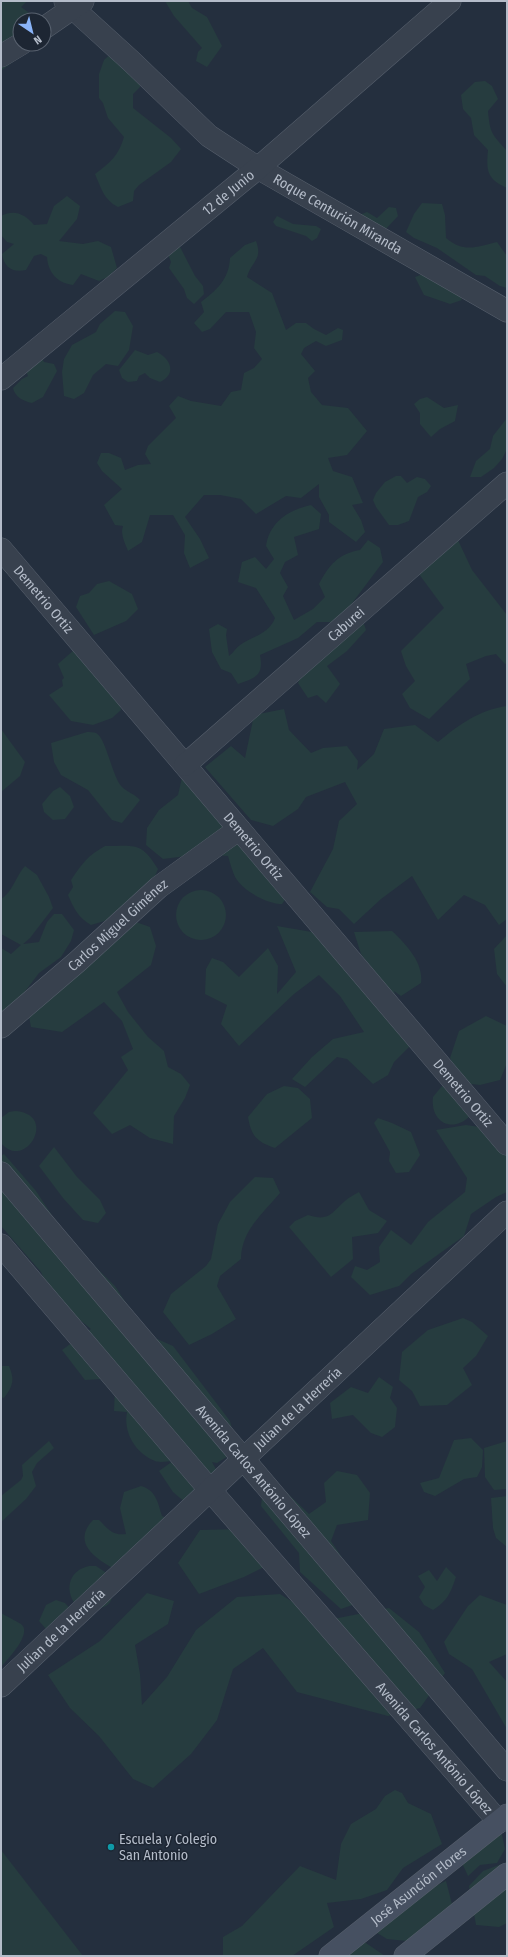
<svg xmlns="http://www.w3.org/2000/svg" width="508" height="1957" viewBox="0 0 508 1957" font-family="'Fira Sans Condensed',sans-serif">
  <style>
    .green { fill: #263c3f }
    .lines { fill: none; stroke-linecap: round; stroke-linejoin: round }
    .street-casing { stroke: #565f6c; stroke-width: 23 }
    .secondary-casing { stroke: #565f6c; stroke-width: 23 }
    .street { stroke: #38414e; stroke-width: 22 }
    .secondary { stroke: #465061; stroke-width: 22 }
    .culture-dot { fill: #0f9aa8; stroke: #1d2633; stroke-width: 1.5 }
    .labels { text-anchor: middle; stroke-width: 3; stroke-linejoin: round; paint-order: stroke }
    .street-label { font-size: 14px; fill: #b4bcc9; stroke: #1d2633 }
    .poi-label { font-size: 14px; fill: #b4bcc9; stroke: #1d2633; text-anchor: start }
  </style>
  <rect width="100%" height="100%" fill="#242f3e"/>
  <!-- green -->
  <g class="green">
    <path d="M 1,1 L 27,1 L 21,7 L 28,12 L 32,20 L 20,20 L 20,33 L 13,44 L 14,61 L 1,71 Z"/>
    <path d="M 165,1 L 188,1 L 192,8 L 207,17 L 222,46 L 207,67 L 196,61 L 198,52 L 202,48 L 174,16 Z"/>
    <path d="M 114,51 L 146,60 L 140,87 L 133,94 L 133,108 L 171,138 L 181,149 L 171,162 L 139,185 L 134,191 L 133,201 L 118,207 C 104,200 101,188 95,174 C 110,163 119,155 124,137 L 108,118 L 103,103 L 99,98 L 99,74 L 104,60 Z"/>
    <path d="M 485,81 L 492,86 L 498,99 L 488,111 C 490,134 492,134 507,151 L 507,188 C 487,179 486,171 488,150 L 474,135 L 471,118 L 463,109 L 461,95 L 475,82 Z"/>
    <path d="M 67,196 L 80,206 L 77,219 L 59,241 L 83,244 L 98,241 L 111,247 L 117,268 L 108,277 L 99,281 L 81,274 L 73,285 C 57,283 48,272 47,257 L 41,254 L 34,256 L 26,270 C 12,273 4,267 2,254 L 14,244 L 7,242 L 1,235 L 1,216 C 14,209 25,214 34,225 L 47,224 L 54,206 Z"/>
    <path d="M 422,203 L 442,204 L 445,215 L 446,238 C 464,253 476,247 497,242 L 507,256 L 507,288 L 500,286 L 485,276 L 476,275 L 437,248 L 414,238 L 406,232 L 414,214 Z"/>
    <path d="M 389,207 L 396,208 L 398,216 L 383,232 L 357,216 L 367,212 L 377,218 Z"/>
    <path d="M 277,216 L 293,224 L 316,226 L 321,229 L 317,238 L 312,241 L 306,236 L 276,226 L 273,222 Z"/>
    <path d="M 256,241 C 263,260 252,260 247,277 L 272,293 L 286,330 L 296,323 L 306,323 L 314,329 L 326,335 L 338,328 L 343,330 L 342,340 L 326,346 L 316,341 L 304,348 L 301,354 L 315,371 L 308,378 L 311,392 L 322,405 L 348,408 L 367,431 L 347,455 L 328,458 L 333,471 L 352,477 L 363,503 L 352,505 L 361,520 L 365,532 L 356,542 L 329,522 L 329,515 L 319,497 L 319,484 L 301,498 L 286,496 L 256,514 L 241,499 L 220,495 L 204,495 L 185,517 L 200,539 L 209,558 L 190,568 L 184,553 L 185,535 L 173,515 L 150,515 L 142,542 L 128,551 C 125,543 120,534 123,526 L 115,525 L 104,505 L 122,489 L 102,471 L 97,463 L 101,453 L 109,453 L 121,458 L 125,470 L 138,465 L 151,464 L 145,454 L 148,446 L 176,418 L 169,406 L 178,396 L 191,401 L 221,406 L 231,392 L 241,390 L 244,373 L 254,368 L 262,359 L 254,348 L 256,332 L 249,312 L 226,312 L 210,329 L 202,332 L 194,323 L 204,312 L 201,302 C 217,290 229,279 230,258 L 245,245 Z"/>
    <path d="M 179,245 L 195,276 L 203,286 L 204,294 L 194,304 L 187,298 L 184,289 L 169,268 L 171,262 L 166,249 Z"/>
    <path d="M 426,273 L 459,292 L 462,300 L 450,304 L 424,295 L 415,277 Z"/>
    <path d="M 115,311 L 125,312 L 133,326 L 129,350 L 118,366 L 106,364 L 93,375 L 84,393 L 74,399 L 64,396 L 62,372 L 64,359 L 72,345 L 96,332 L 100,324 Z"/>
    <path d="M 135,350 L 148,355 L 157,352 C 171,359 177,374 160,382 L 150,378 L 145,373 L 139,376 L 137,381 L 128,382 L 122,378 L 119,370 Z"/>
    <path d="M 41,357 L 44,362 L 54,364 L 57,371 L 43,397 L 32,403 C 23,401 15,397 13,388 L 22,379 L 28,376 L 23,363 Z"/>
    <path d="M 427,397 L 444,408 L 458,405 L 455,421 L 440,429 L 431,437 L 420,424 L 420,413 L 414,404 L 420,399 Z"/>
    <path d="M 507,418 L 507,449 L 502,459 L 494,468 L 481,477 L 470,477 L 476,461 L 490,449 L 493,436 Z"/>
    <path d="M 396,476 L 401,476 L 407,483 L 417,477 L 425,479 L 431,486 L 427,492 L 418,497 L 409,521 L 398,525 L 389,525 L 376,507 L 373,500 L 376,493 L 385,482 Z"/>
    <path d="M 311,505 L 321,514 L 319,529 L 294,537 L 298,555 L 285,562 L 280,573 L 288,587 L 283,596 L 294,620 L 313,609 L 325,597 L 319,584 C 329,565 338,554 360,550 L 368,540 L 380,548 L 383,562 L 338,622 L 317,622 L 298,638 L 260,655 C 264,676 255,678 238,684 L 231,673 L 221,669 L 212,652 L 209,629 L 218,624 L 227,629 L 226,635 L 229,656 C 233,653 236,648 240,645 C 253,636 269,634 275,618 L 256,588 L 238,582 L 242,562 L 255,557 L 266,569 L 274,559 L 266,546 C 270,521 289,510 311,505 Z"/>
    <path d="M 457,538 L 472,570 L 507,615 L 507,663 L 505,664 L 496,654 L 486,656 L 466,664 L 470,679 L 429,719 L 410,708 L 402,694 L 415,681 L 406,666 L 401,651 L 444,608 L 410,562 Z"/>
    <path d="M 109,581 L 132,594 L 138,609 L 126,621 L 94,635 L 76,607 L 80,596 L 89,593 L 97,584 Z"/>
    <path d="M 363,621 L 366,630 L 347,651 L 327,666 L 340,684 L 326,703 L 317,695 L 308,698 L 298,683 L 303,670 Z"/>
    <path d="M 74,650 L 119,700 L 121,710 L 112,718 L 93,725 L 71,721 L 49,695 L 63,686 L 62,680 L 64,678 L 58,664 Z"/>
    <path d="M 507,706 L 507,919 L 499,925 L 485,905 L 464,895 L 438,920 L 412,876 L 381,899 L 354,924 L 339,909 L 327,907 L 310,892 L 333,849 L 339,821 L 357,804 L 345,782 L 306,797 L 298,809 L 273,826 L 251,820 L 205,767 L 231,746 L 245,758 L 254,715 L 284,709 L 289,730 L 311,753 L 323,748 L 347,746 L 358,761 L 357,770 L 374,754 L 384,729 L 415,725 L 438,742 C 460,724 479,710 507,706 Z"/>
    <path d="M 1,729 L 25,762 L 20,776 L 1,792 Z"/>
    <path d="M 87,732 C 89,732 94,732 96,733 C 106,737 112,777 122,787 C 127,792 135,794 140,800 L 122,823 L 112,820 L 88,790 L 61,775 L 54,762 L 51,743 Z"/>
    <path d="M 185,765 L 267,844 L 279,863 L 298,880 L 282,904 C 267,904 243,891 235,877 C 232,870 230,863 228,856 L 203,854 L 163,859 L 146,845 L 147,828 L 159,810 L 178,795 Z"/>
    <path d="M 60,787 L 70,796 L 74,807 L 65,819 L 53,820 L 44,812 L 42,804 L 53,791 Z"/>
    <path d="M 105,846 C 135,846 141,841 158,869 L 152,883 L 108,920 L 91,925 C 78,917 74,909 68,895 L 73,887 L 71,880 C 83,863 86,857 105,846 Z"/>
    <path d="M 25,866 L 37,875 L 49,897 L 53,908 L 30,938 L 23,944 L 39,942 L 47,922 L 54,914 L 62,914 L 74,930 L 71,941 L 61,957 L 39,973 L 23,994 L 1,1013 L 1,948 L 11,954 L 21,945 L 1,934 L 1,899 C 12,893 16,876 25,866 Z"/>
    <circle cx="201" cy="915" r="25"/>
    <path d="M 136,922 L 150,927 L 156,946 L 151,965 L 117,992 L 128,1012 L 148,1037 L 164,1051 L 168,1067 L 181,1074 L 190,1085 L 185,1098 L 174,1116 L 173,1144 L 150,1138 L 130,1125 L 112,1134 L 93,1113 L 128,1070 L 121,1057 L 133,1049 L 122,1021 L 104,1002 L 62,1032 L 31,1027 L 26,1001 Z"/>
    <path d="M 277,926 L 312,932 L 379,978 L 361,954 L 354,932 L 392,931 C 406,944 424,963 421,983 L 401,996 L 394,991 L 411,1045 L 394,1062 L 388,1075 L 373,1084 L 347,1059 L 337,1057 L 305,1087 L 292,1079 L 312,1057 L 333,1039 L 364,1032 L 340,996 L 319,975 L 294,994 L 239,1046 L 221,1024 L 227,1005 L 205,994 L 206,969 L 212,958 L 223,962 L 239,977 L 268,948 L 278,966 L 277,994 L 296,972 Z"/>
    <path d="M 507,935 L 507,987 L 497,974 L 494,949 Z"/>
    <path d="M 486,1016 L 507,1026 L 507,1063 L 500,1080 L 480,1085 L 463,1083 L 450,1058 L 459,1031 Z"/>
    <path d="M 449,1084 L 471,1115 C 453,1134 430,1123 433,1097 L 442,1086 Z"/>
    <path d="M 284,1086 L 298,1088 L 310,1099 L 312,1118 L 275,1148 C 257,1142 251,1136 248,1117 L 267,1094 Z"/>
    <path d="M 15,1111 C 59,1114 25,1172 1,1143 L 1,1118 L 9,1112 Z"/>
    <path d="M 378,1118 L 392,1123 L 411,1132 L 420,1155 L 409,1172 L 396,1173 L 389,1161 L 390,1152 L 374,1123 Z"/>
    <path d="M 466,1125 L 480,1127 L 507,1139 L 507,1192 L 496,1197 L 471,1214 L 464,1236 L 411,1274 L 399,1286 L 370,1295 L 351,1277 L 355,1266 L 367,1270 L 380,1262 L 379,1247 L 391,1230 L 411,1245 L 428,1222 L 465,1192 L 467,1178 L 436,1130 Z"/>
    <path d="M 54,1147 L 77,1177 L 100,1200 L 106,1213 L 98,1223 L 83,1220 L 63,1198 L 39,1166 Z"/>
    <path d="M 4,1154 L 36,1191 L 68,1240 L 115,1286 L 146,1334 L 173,1346 L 230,1421 L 238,1450 L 217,1463 L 212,1462 L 226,1488 L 186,1503 L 173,1492 L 159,1471 L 173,1461 C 168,1461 160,1463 155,1461 C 135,1453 123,1432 127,1412 L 114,1411 L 115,1388 L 102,1379 L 85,1380 L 62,1350 L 91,1329 L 53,1298 L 41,1272 L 1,1226 L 1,1156 Z"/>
    <path d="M 255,1177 L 273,1178 L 280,1193 C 263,1213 241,1231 241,1259 L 220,1276 L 217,1286 L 236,1319 L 212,1334 L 189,1345 L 163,1312 L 171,1294 L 206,1266 L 211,1259 L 218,1224 L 230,1202 Z"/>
    <path d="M 359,1192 L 369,1210 L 387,1221 L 378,1233 L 352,1237 L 353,1259 L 331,1277 L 289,1227 L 295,1221 L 308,1215 C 329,1222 331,1213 345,1201 C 349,1197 354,1195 359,1192 Z"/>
    <path d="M 463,1318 L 472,1322 L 488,1336 L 476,1356 L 463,1368 L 472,1385 L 447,1405 L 420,1406 L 412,1391 L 399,1380 L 402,1352 L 428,1330 Z"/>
    <path d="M 1,1366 L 9,1366 C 15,1380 13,1386 4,1398 L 1,1397 Z"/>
    <path d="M 379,1377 L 393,1387 L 390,1398 L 397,1408 L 395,1427 L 382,1437 L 371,1433 L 353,1415 L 332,1419 L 330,1403 L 351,1387 L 368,1393 Z"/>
    <path d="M 471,1438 L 483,1450 L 482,1467 L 477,1477 L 464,1479 L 435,1496 L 424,1492 L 420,1483 L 439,1478 L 454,1440 Z"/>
    <path d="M 49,1441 L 54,1448 L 37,1463 L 32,1472 L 36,1486 L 26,1499 L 1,1522 L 1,1496 L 21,1480 L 23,1476 L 22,1465 Z"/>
    <path d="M 507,1441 L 507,1489 L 494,1490 L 485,1477 L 484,1448 Z"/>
    <path d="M 337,1471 L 357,1475 L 370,1493 L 368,1520 L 337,1525 L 331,1541 L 347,1565 L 361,1602 L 341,1609 L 300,1572 L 299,1553 L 261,1506 L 264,1479 L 281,1487 L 309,1514 L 326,1502 L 324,1483 Z"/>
    <path d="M 141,1486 C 156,1490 158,1503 162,1516 L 171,1520 L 122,1573 C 101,1562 69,1545 93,1520 L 99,1520 C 108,1529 113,1536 126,1534 L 120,1508 L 124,1492 Z"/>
    <path d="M 507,1496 L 507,1547 L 496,1538 L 493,1528 L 491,1498 Z"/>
    <path d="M 242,1529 L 272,1563 L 244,1577 L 199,1594 L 178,1563 L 200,1530 Z"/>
    <path d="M 89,1566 L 96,1566 L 108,1574 C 110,1580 112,1587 112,1593 C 113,1615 87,1607 75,1604 C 64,1588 70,1570 89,1566 Z"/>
    <path d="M 446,1567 L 456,1577 C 450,1594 448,1600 433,1610 L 424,1605 L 419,1597 L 425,1587 L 418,1576 L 429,1570 L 437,1581 Z"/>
    <path d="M 147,1593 L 174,1601 L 168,1624 L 135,1645 L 140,1674 L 142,1705 L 167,1677 L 196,1630 L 237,1597 L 280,1594 L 323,1621 L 389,1608 L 419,1632 L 445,1673 L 420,1708 L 388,1716 L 297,1692 L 263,1648 L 233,1669 L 217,1720 L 191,1754 L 153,1788 L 133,1779 L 99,1736 L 70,1708 L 48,1675 L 100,1641 Z"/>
    <path d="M 480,1595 L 507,1605 L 507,1654 L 489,1662 L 507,1682 L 507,1729 L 472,1669 L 449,1654 L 444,1642 L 468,1606 Z"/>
    <path d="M 56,1600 L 65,1603 L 73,1612 L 47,1630 L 39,1621 L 46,1605 Z"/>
    <path d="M 1,1613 C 7,1617 15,1620 21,1624 C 33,1633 8,1659 1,1667 Z"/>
    <path d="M 395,1790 L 402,1793 L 408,1803 L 431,1814 L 442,1844 L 403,1868 L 387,1890 L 361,1899 L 327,1903 L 334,1927 L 292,1956 L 223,1956 L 223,1937 L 242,1926 L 300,1866 L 336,1880 L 341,1844 L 351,1824 L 376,1809 L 385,1796 Z"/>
    <path d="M 501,1830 L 505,1849 L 497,1863 L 480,1865 L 468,1876 L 462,1863 Z"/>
    <path d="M 1,1850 L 83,1956 L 1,1956 Z"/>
    <path d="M 507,1862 L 507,1923 L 499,1927 L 476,1925 L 469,1886 L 483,1871 Z"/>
    <path d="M 446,1881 L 452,1904 L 436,1925 L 407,1941 L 387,1939 L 374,1931 L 431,1888 Z"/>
    <path d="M 363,1941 L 385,1956 L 345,1956 Z"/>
  </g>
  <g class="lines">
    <defs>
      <g id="street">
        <path id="s1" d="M 65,1 L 131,61 L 209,136 L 258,168 L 507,311"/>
        <path d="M 44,28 L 83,1"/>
        <path d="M 1,56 L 21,44"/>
        <path id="s2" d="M 1,379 L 258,168 L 450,1"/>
        <path id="s3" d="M 1,549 L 507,1144"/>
        <path id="s4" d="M 185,765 L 507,483"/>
        <path id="s5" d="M 1,1027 L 77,962 L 159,887 L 239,829"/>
        <path id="s6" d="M 1,1173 L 507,1770"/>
        <path id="s7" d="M 1,1245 L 210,1490 L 499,1822"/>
        <path id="s8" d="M 1,1686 L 507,1212"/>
      </g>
      <g id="secondary">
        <path id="s9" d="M 330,1956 L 507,1815"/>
        <path d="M 405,1956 L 507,1874"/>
      </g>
    </defs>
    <!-- street casing -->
    <use href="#street" class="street-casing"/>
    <!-- secondary casing -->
    <use href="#secondary" class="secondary-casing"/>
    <!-- street -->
    <use href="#street" class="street"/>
    <!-- secondary -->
    <use href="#secondary" class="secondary"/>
  </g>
  <!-- markers -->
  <circle class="culture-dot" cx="111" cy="1847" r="4"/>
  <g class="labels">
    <!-- street labels -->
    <g class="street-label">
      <text dy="5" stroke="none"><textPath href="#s2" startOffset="294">12 de Junio</textPath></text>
      <text dy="5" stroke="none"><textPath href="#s1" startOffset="348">Roque Centurión Miranda</textPath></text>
      <text dy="5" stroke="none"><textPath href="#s3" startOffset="66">Demetrio Ortiz</textPath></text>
      <text dy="5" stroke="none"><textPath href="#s4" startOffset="214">Caburei</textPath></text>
      <text dy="5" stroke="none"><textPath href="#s3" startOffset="390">Demetrio Ortiz</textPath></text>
      <text dy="5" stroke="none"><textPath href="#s5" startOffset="155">Carlos Miguel Giménez</textPath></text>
      <text dy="5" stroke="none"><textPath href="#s3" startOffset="714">Demetrio Ortiz</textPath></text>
      <text dy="5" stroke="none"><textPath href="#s8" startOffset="406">Julian de la Herrería</textPath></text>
      <text dy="5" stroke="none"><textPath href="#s6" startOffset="391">Avenida Carlos António López</textPath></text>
      <text dy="5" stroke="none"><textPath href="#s8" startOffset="82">Julian de la Herrería</textPath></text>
      <text dy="5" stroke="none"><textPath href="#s7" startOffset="664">Avenida Carlos António López</textPath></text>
      <text dy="5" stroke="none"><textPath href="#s9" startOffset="113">José Asunción Flores</textPath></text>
    </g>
    <!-- poi labels -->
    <g class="poi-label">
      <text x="119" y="1844">Escuela y Colegio<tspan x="119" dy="16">San Antonio</tspan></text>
    </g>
  </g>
  <!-- border -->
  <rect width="508" height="1957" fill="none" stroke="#b4bcc9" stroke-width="4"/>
  <!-- north arrow -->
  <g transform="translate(32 32) rotate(145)"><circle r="19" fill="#1d2633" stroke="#59626f"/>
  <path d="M0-3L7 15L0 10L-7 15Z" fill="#8ab4f8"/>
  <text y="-6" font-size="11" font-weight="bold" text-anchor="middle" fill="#b4bcc9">N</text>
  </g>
</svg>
